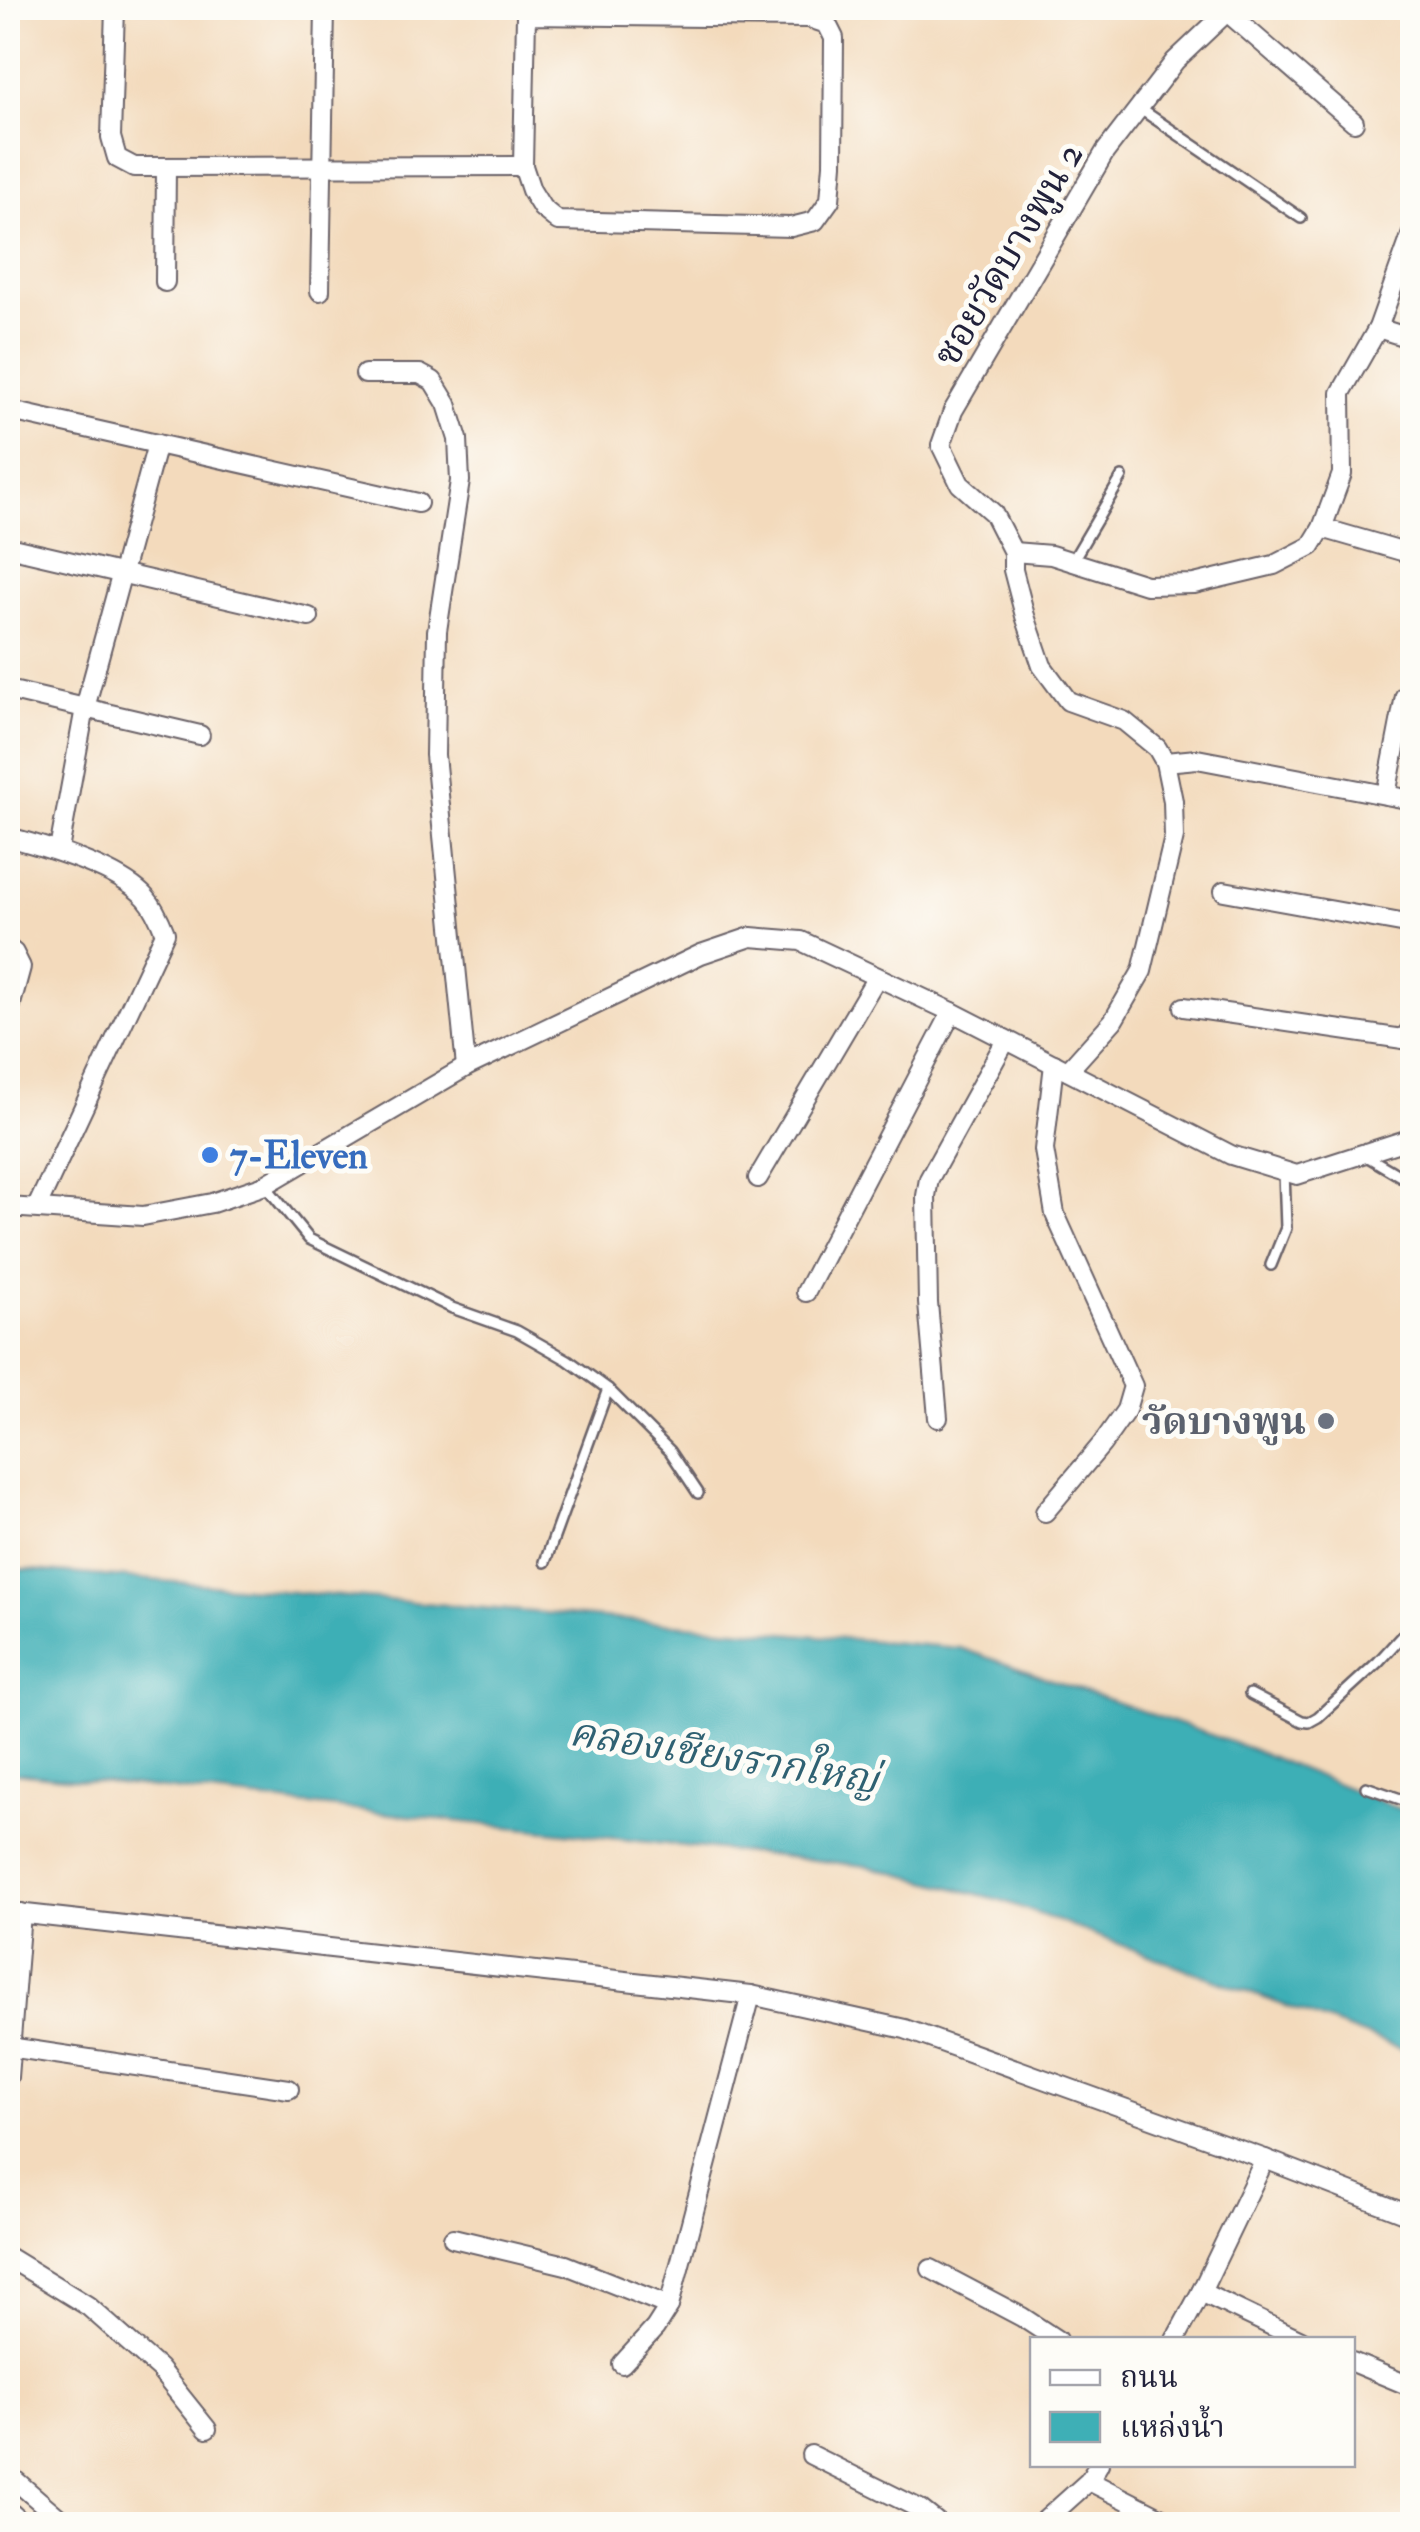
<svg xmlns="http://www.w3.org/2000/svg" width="1420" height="2532" viewBox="0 0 1420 2532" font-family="'IM FELL Double Pica','Noto Serif Thai',serif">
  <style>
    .water { fill: #3eafb6; stroke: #306878; stroke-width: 2.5 }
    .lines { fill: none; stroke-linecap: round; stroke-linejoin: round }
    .service-casing { stroke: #6b6268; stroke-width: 14 }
    .minor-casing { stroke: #6b6268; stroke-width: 22 }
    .service { stroke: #fff; stroke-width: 9 }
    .minor { stroke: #fff; stroke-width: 18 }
    .shop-dot { fill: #3f7fe0; stroke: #fdfcf7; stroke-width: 4 }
    .worship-dot { fill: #6b7280; stroke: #fdfcf7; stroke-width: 4 }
    .labels { text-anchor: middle; stroke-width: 10; stroke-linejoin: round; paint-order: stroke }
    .street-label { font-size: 38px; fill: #22223b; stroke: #fdfcf7 }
    .shop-label { font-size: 38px; font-weight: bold; fill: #366cbe; stroke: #fdfcf7; text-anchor: start }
    .worship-label { font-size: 38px; font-weight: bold; fill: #5b616d; stroke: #fdfcf7; text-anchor: end }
    .water-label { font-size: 40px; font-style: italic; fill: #2f6172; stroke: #fdfcf7 }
  </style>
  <rect width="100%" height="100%" fill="#fdfcf7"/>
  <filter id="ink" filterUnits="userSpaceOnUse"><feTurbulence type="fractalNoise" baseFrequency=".01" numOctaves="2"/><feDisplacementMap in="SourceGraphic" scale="20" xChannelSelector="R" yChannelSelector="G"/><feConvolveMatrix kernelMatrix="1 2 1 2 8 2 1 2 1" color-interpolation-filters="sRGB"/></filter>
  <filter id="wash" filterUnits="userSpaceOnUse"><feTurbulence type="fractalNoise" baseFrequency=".0048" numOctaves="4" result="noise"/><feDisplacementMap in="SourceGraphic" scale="40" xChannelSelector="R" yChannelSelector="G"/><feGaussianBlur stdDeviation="2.25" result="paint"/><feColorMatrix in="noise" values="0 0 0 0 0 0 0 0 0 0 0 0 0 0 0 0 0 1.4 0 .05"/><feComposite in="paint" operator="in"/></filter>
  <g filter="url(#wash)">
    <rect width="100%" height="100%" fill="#f3dabc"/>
    <!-- water -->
    <path class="water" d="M 8,1568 L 960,1648 L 1251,1749 L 1412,1814 L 1412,2053 L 1001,1900 L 867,1866 L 8,1772 Z"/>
  </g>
  <g filter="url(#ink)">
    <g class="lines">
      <defs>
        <g id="service">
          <path d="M 1139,108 L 1301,218"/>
          <path d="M 1073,560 L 1122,477"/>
          <path d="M 1363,1154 L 1412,1183"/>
          <path d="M 265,1185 L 309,1239 L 452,1308 L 517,1331 L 568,1360 L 608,1389 L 670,1451 L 698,1493"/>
          <path d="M 1271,1265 L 1286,1228 L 1284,1171"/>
          <path d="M 545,1562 L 608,1389"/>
          <path d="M 1250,1694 L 1302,1721 L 1309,1722 L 1318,1717 L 1378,1662 L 1412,1625"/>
          <path d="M 1366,1787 L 1412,1803"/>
        </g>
        <g id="minor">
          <path d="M 115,8 L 111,137 L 117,158 L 134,167 L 523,166"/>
          <path d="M 1227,12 L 1354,122"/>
          <path d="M 526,15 L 809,18 L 827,24 L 834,38 L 833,164 L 830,200 L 815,221 L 791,227 L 558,221 L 542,208 L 531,190 L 523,166 L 526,15 L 527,8"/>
          <path d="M 165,282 L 166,167"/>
          <path d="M 320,291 L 325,8"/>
          <path d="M 1378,328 L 1412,339"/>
          <path d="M 365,374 L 420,374 L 433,381 L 447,404 L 458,439 L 460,481 L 437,631 L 435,755 L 466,1067"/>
          <path d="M 11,411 L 418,503"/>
          <path d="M 1322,528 L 1412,554"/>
          <path d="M 8,547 L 309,617"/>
          <path d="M 1013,552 L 1051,555 L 1146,585 L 1194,584 L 1274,565 L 1311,546 L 1322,528 L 1342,474 L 1341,393 L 1378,328 L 1412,233"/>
          <path d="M 8,690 L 200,735"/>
          <path d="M 1165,762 L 1197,759 L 1412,800"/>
          <path d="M 1386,795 L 1405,696 L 1412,693"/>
          <path d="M 8,837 C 46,847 119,868 146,898 C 155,908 160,920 165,933 L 37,1207"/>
          <path d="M 59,850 L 85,708 L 157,444"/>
          <path d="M 1224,891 L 1412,925"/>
          <path d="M 8,948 L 14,953 L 21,967 L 8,1015"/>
          <path d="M 1184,1007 L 1403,1039 L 1412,1028"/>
          <path d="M 1068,1071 L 1113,1021 L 1142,971 L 1174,837 L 1173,801 L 1165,762 L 1157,748 L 1124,721 L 1068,701 L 1042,666 L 1025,616 L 1013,570 L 1013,552 L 993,513 L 960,484 L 941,445 L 953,411 L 1105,152 L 1175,61 L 1231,8"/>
          <path d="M 758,1178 L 877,977"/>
          <path d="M 8,1207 L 143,1216 L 212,1203 L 265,1185 L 466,1067 L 701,954 L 751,937 L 801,941 L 952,1012 L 1231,1155 L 1297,1175 L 1412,1138"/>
          <path d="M 806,1292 L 952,1012"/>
          <path d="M 938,1418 L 928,1303 L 926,1196 L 929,1179 L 1006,1040"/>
          <path d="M 1045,1512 L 1102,1444 L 1126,1410 L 1133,1386 L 1055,1214 L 1044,1150 L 1054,1064"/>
          <path d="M 8,1912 L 751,1995 L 905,2029 L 1265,2159 L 1412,2216"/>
          <path d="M 9,2047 L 289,2089"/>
          <path d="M 8,2077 L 21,1913"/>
          <path d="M 453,2238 L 566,2265 L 669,2306"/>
          <path d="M 8,2257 L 88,2306 L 159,2369 L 207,2429"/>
          <path d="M 931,2269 L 1022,2317 L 1057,2340"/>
          <path d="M 1201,2292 L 1301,2340"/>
          <path d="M 1175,2340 L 1201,2292 L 1265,2159"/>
          <path d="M 1352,2362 L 1412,2387"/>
          <path d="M 622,2364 L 655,2328 L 669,2306 L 751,1995"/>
          <path d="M 811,2455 L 920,2509 L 939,2524"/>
          <path d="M 8,2474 L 66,2524"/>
          <path d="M 1089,2481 L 1174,2524"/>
          <path d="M 8,2510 L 23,2524"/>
          <path d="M 1041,2524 L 1089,2481 L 1099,2464"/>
        </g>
      </defs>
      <!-- service casing -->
      <use href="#service" class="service-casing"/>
      <!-- minor casing -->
      <use href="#minor" class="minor-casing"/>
      <!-- service -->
      <use href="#service" class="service"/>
      <!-- minor -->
      <use href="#minor" class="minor"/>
    </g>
  </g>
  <!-- markers -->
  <circle class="shop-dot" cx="210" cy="1155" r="10"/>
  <circle class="worship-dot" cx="1326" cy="1421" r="10"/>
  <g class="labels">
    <!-- street labels -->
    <g class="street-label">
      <text transform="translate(1008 254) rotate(-59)" y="13">ซอยวัดบางพูน 2</text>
    </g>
    <!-- shop labels -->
    <g class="shop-label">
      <text x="230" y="1168">7-Eleven</text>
    </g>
    <!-- worship labels -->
    <g class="worship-label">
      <text x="1306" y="1434">วัดบางพูน</text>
    </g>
    <!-- water labels -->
    <g class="water-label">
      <text transform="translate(724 1755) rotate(9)" y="14">คลองเชียงรากใหญ่</text>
    </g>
  </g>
  <!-- margin -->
  <rect width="1420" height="2532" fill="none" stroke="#fdfcf7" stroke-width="40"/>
  <!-- legend -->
  <rect x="1030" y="2337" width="325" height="130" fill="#fdfcf7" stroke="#a5a5ac" stroke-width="2.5"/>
  <rect x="1050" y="2370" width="50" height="15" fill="#ffffff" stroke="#a5a5ac" stroke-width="2.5"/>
  <text x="1120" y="2387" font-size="30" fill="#22223b">ถนน</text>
  <rect x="1050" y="2412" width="50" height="30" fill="#3eafb6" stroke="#a5a5ac" stroke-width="2.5"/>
  <text x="1120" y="2437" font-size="30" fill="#22223b">แหล่งน้ำ</text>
</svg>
